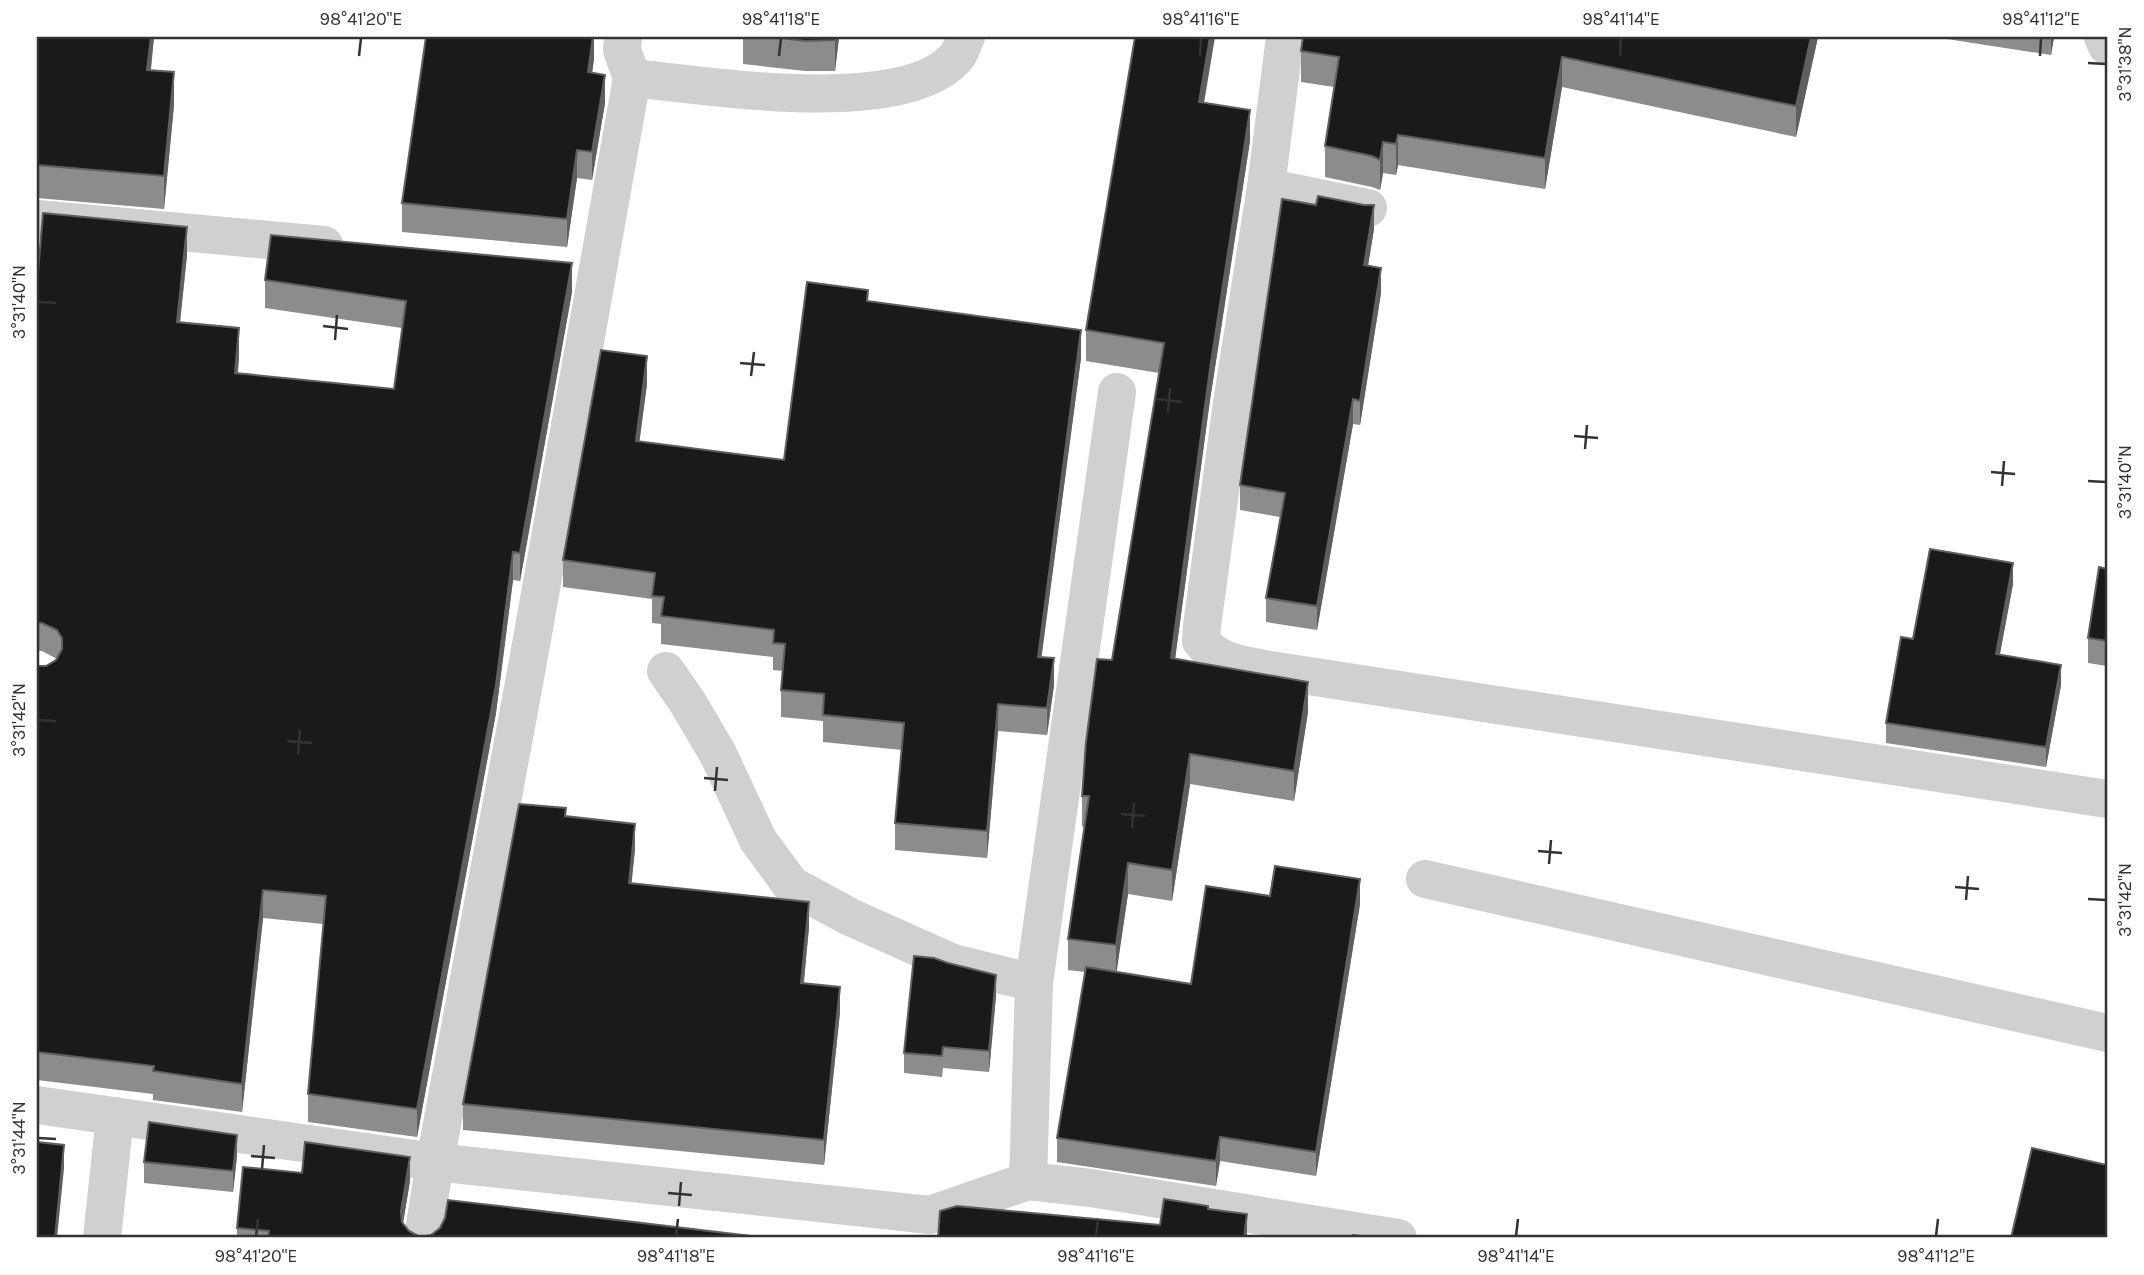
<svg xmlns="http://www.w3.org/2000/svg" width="2144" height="1275" viewBox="0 0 2144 1275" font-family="Karla,sans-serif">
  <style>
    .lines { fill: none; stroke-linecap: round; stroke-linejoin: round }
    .minor { stroke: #d0d0d0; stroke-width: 38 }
    .wall { fill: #8c8c8c }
    .shaded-wall { fill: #5f5f5f }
    .building { fill: #1a1a1a; stroke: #5f5f5f; stroke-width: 2 }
    .ticks { fill: none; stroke: #333; stroke-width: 2.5 }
    .neatline { fill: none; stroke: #333; stroke-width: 2.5 }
    .ticks-label { font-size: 18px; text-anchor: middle; fill: #333 }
  </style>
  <rect width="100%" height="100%" fill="#fff"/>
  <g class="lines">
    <!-- minor -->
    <g class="minor">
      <path d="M 1285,37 L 1266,187 L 1368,208"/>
      <path d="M 2103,37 L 2107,46"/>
      <path d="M 632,78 C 705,85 906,119 957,56 C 961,51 963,43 966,37"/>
      <path d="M 1266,187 L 1232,403 L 1202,626 L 1201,641 C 1217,662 1240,664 1264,669 L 2107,799"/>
      <path d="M 37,219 L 324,245"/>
      <path d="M 666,671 L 688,703 L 718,754 L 758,840 L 791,885 L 850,917 L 953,963 L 1034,983"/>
      <path d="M 1425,879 L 2107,1033"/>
      <path d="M 37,1105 L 435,1162 L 930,1215 L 1028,1181 L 1091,1188 L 1398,1238"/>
      <path d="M 1028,1181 L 1034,983 L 1117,392"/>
      <path d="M 102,1238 L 115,1116"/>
      <path d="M 423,1238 L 435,1162 L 527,667 L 632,78 L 622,50 L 623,37"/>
    </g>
  </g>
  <!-- wall -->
  <g class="wall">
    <path d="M 37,37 L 154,37 L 151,70 L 174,105 L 164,209 L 37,198 Z"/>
    <path d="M 594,37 L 594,59 L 592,73 L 605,103 L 592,180 L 577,178 L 567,247 L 402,232 L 402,203 Z"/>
    <path d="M 743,37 L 839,37 L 835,71 L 805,71 L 743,64 Z"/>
    <path d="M 1303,37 L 1818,37 L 1796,137 L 1562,87 L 1545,189 L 1398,165 L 1396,175 L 1383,173 L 1380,190 L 1372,187 L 1325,177 L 1325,146 L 1334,87 L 1301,82 L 1301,51 Z"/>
    <path d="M 1934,37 L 2054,37 L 2051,55 Z"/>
    <path d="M 1204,103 L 1250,141 L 1210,400 L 1175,659 L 1308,712 L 1294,801 L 1190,784 L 1172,901 L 1128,894 L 1116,972 L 1191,984 L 1270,896 L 1360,904 L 1316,1176 L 1220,1161 L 1216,1186 L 1057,1162 L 1057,1138 L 1085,972 L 1068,970 L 1068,939 L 1084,827 L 1082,826 L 1082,796 L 1112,660 L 1159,373 L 1086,361 L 1086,330 Z"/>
    <path d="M 1374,229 L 1368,266 L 1381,293 L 1360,425 L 1353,424 L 1317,630 L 1266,622 L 1266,598 L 1280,517 L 1240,510 L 1240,485 Z"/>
    <path d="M 187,255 L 180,322 L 239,356 L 238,373 L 394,389 L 402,328 L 265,308 L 265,280 L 572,292 L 520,581 L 513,580 L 496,713 L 417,1137 L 308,1122 L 308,1094 L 323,924 L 263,918 L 242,1112 L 153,1100 L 153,1094 L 37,1080 L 37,666 L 46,666 L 56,660 L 57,659 L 42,651 L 37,651 L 37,284 Z"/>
    <path d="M 868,301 L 1081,358 L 1041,657 L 1054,685 L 1047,735 L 998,731 L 987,858 L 895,850 L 895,823 L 902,750 L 823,742 L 823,721 L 781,717 L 781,690 L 783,671 L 773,670 L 773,657 L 661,644 L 661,624 L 652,623 L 652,599 L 563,587 L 563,560 L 647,384 L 639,442 L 784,460 Z"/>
    <path d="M 2107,569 L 2107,666 L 2088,663 L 2088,638 Z"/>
    <path d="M 2013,584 L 2000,654 L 2061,685 L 2046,767 L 1886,743 L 1886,723 L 1913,639 Z"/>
    <path d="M 566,816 L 635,849 L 631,883 L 809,927 L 804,983 L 840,1012 L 824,1165 L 463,1130 L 463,1104 Z"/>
    <path d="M 996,996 L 989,1072 L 943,1068 L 942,1077 L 904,1073 L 904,1053 Z"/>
    <path d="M 237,1156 L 233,1192 L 144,1183 L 144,1162 Z"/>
    <path d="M 302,1173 L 410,1181 L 403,1223 L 409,1231 L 420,1237 L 768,1238 L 237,1238 L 237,1228 Z"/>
  </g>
  <!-- shaded-wall -->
  <g class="shaded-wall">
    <path d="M 151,37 L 154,37 L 147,103 L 147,70 Z"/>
    <path d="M 593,37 L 594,37 L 594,59 L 588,101 L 588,72 Z"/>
    <path d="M 836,37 L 839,37 L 835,71 L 835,40 Z"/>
    <path d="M 1210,37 L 1215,37 L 1199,133 L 1199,102 Z"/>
    <path d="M 1811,37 L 1818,37 L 1796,137 L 1796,106 Z"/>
    <path d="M 2051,37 L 2054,37 L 2051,55 Z"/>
    <path d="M 1562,57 L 1562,87 L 1545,189 L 1545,158 Z"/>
    <path d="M 174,72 L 174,105 L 164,209 L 164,176 Z"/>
    <path d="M 605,75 L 605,103 L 592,180 L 592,152 Z"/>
    <path d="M 1250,110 L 1250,141 L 1210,400 L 1171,689 L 1171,658 L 1210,369 Z"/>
    <path d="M 1398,135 L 1398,165 L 1396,175 L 1396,144 Z"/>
    <path d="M 1383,142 L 1383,173 L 1380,190 L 1380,160 Z"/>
    <path d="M 577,150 L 577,178 L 567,247 L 567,219 Z"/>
    <path d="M 1374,205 L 1374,229 L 1364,290 L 1364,265 Z"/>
    <path d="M 187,227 L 187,255 L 177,350 L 177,322 Z"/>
    <path d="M 572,263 L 572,292 L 520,581 L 520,553 Z"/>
    <path d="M 1381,268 L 1381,293 L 1360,425 L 1360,401 Z"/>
    <path d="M 239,328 L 239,356 L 235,401 L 235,373 Z"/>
    <path d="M 1081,330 L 1081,358 L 1038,684 L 1038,657 Z"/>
    <path d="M 647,356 L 647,384 L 636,468 L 636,441 Z"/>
    <path d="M 1353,399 L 1353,424 L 1317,630 L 1317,606 Z"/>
    <path d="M 513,552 L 513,580 L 496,713 L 417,1137 L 417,1109 Z"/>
    <path d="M 2013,563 L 2013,584 L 1996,674 L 1996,654 Z"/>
    <path d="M 1054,658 L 1054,685 L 1047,735 L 1047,708 Z"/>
    <path d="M 2061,665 L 2061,685 L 2046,767 L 2046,747 Z"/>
    <path d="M 1308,682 L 1308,712 L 1294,801 L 1294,771 Z"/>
    <path d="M 998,704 L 998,731 L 987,858 L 987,831 Z"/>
    <path d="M 1190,754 L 1190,784 L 1172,901 L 1172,870 Z"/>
    <path d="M 635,824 L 635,849 L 629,909 L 629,883 Z"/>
    <path d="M 1128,863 L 1128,894 L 1116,976 L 1116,945 Z"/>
    <path d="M 1360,879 L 1360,904 L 1316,1176 L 1316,1152 Z"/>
    <path d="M 263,890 L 263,918 L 242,1112 L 242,1084 Z"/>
    <path d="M 809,902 L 809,927 L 801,1008 L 801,983 Z"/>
    <path d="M 996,975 L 996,996 L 989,1072 L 989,1051 Z"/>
    <path d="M 840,987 L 840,1012 L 824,1165 L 824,1140 Z"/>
    <path d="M 237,1135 L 237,1156 L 233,1192 L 233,1171 Z"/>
    <path d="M 1220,1137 L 1220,1161 L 1216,1186 L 1216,1161 Z"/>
    <path d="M 64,1145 L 64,1168 L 57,1238 L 55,1238 Z"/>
    <path d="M 410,1157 L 410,1181 L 401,1235 L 401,1211 Z"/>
    <path d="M 1247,1214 L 1247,1237 L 1244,1238 Z"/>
  </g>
  <!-- building -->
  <g class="building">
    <path d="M 37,37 L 151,37 L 147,70 L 174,72 L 164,176 L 37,165 Z"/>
    <path d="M 426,37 L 593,37 L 588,72 L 605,75 L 592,152 L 577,150 L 567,219 L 402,203 Z"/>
    <path d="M 774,37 L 836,37 L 835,40 L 805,41 Z"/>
    <path d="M 1135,37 L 1210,37 L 1199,102 L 1250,110 L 1210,369 L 1171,658 L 1308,682 L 1294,771 L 1190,754 L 1172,870 L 1128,863 L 1116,945 L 1068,939 L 1089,796 L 1082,796 L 1086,742 L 1097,659 L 1112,660 L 1164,343 L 1086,330 Z"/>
    <path d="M 1303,37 L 1811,37 L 1796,106 L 1562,57 L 1545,158 L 1398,135 L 1396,144 L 1383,142 L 1380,160 L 1372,156 L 1325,146 L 1339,57 L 1301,51 Z"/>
    <path d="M 1318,196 L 1364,205 L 1374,205 L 1364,265 L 1381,268 L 1360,401 L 1353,399 L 1317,606 L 1266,598 L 1285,493 L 1240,485 L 1282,199 L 1316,205 Z"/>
    <path d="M 43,213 L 187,227 L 177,322 L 239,328 L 235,373 L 394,389 L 406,301 L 265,280 L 271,235 L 572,263 L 520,553 L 513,552 L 496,685 L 417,1109 L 308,1094 L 326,896 L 263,890 L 242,1084 L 153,1071 L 154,1066 L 37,1052 L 37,666 L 46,666 L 56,660 L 62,649 L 62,638 L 57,630 L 42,623 L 37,623 L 37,284 Z"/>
    <path d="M 807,282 L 868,290 L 867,301 L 1081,330 L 1038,657 L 1054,658 L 1047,708 L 998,704 L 987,831 L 895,823 L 904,723 L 823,715 L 824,694 L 781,690 L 785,644 L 773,643 L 774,630 L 661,616 L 664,597 L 652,596 L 655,573 L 563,560 L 601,350 L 647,356 L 636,441 L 784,460 Z"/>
    <path d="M 1930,549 L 2013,563 L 1996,654 L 2061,665 L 2046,747 L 1886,723 L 1901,637 L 1913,639 Z"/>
    <path d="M 2099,567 L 2107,569 L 2107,641 L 2088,638 Z"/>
    <path d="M 519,804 L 566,808 L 565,816 L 635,824 L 629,883 L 809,902 L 801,983 L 840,987 L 824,1140 L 463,1104 Z"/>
    <path d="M 1275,866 L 1360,879 L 1316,1152 L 1220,1137 L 1216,1161 L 1057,1138 L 1086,967 L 1191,984 L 1206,886 L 1270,896 Z"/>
    <path d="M 914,956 L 934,958 L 948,963 L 996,975 L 989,1051 L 943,1047 L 942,1056 L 904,1053 Z"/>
    <path d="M 149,1122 L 237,1135 L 233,1171 L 144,1162 Z"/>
    <path d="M 37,1142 L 64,1145 L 55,1238 L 37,1238 Z"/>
    <path d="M 305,1142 L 410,1157 L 401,1211 L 402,1222 L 409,1231 L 420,1237 L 431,1235 L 440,1228 L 445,1218 L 448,1200 L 768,1238 L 268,1238 L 269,1231 L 237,1228 L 243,1167 L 302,1173 Z"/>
    <path d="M 2032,1148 L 2107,1165 L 2107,1238 L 2011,1238 Z"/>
    <path d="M 1164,1199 L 1208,1206 L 1208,1209 L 1247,1214 L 1244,1238 L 1245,1238 L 938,1238 L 940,1211 L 957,1206 L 1160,1225 Z"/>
    <path d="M 1353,1235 L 1376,1238 L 1352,1238 Z"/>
  </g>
  <!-- ticks -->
  <path class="ticks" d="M 359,56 L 361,38M 779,56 L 781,38M 1200,56 L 1201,38M 1620,56 L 1621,38M 2040,56 L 2041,38M 2088,63 L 2106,64M 38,302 L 56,303M 323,326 L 348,329M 335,340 L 337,315M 740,363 L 765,365M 751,376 L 754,352M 1157,399 L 1182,402M 1168,413 L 1170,388M 1574,436 L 1598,438M 1585,449 L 1587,425M 1991,472 L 2015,474M 2088,481 L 2106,482M 2002,486 L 2004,461M 38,720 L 56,721M 287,741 L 312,743M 298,755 L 300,730M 704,778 L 728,780M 715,791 L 717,767M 1121,814 L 1145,816M 1132,828 L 1134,803M 1538,851 L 1562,853M 1549,864 L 1551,840M 1955,887 L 1979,889M 2088,899 L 2106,900M 1966,900 L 1968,876M 38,1138 L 56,1139M 251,1156 L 275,1158M 262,1169 L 264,1145M 668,1193 L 692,1195M 679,1206 L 681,1182M 256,1236 L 258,1219M 676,1236 L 678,1219M 1096,1236 L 1098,1219M 1516,1236 L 1518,1219M 1936,1236 L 1938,1219"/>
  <!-- border -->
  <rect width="2144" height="1275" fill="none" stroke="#ffffff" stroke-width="77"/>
  <rect x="38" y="38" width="2068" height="1198" class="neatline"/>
  <g class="ticks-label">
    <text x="361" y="25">98°41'20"E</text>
    <text x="781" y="25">98°41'18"E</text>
    <text x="1201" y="25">98°41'16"E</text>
    <text x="1621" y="25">98°41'14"E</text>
    <text x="2041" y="25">98°41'12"E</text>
    <text transform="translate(2125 64) rotate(-90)" y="6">3°31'38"N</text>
    <text transform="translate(19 302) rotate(-90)" y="6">3°31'40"N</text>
    <text transform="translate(2125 482) rotate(-90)" y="6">3°31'40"N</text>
    <text transform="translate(19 720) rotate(-90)" y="6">3°31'42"N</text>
    <text transform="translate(2125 900) rotate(-90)" y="6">3°31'42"N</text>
    <text transform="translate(19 1138) rotate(-90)" y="6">3°31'44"N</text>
    <text x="256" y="1262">98°41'20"E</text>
    <text x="676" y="1262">98°41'18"E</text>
    <text x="1096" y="1262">98°41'16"E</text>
    <text x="1516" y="1262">98°41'14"E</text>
    <text x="1936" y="1262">98°41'12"E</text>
  </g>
</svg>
